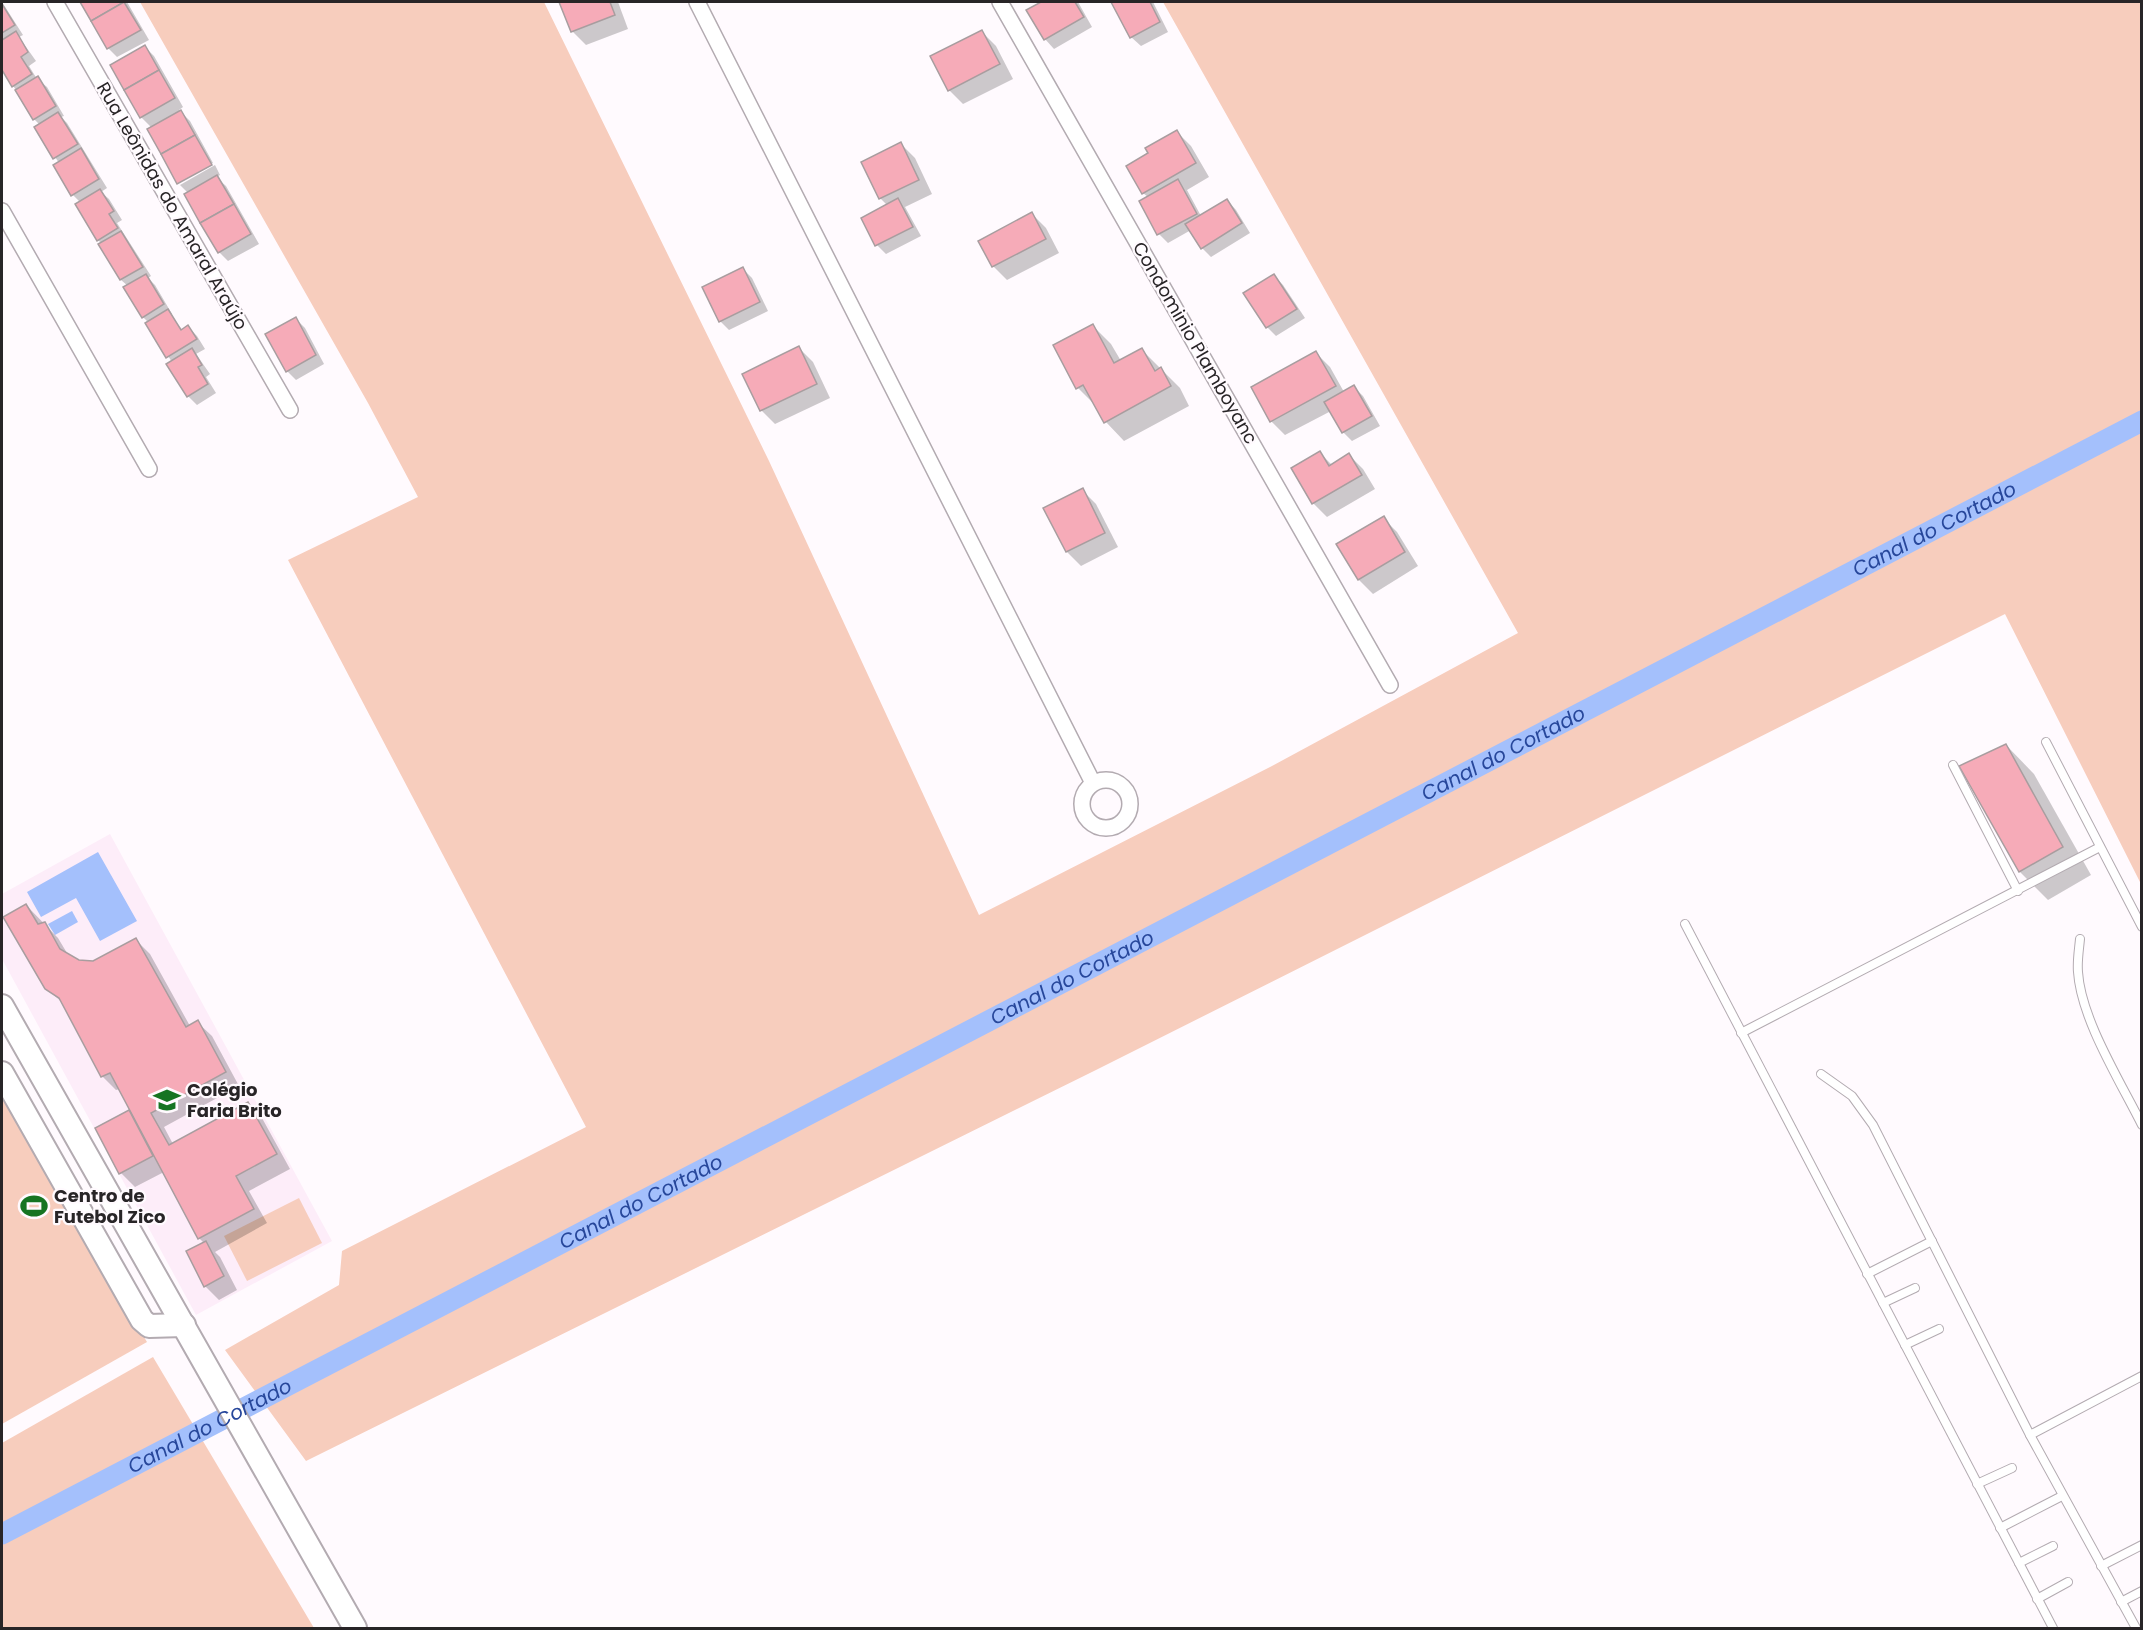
<svg xmlns="http://www.w3.org/2000/svg" width="2143" height="1630" viewBox="0 0 2143 1630" font-family="Poppins,sans-serif">
  <style>
    .built { fill: #fdedf9 }
    .green { fill: #f7cdbd }
    .water { fill: #a4c0fc }
    .shadow { fill: #0003 }
    .lines { fill: none; stroke-linecap: round; stroke-linejoin: round }
    .canal { stroke: #a4c0fc; stroke-width: 21 }
    .building { fill: #f6abb8; stroke: #a89d9f; stroke-width: 1.5 }
    .lane-casing { stroke: #b3abb1; stroke-width: 10 }
    .street-casing { stroke: #b3abb1; stroke-width: 18 }
    .secondary-casing { stroke: #b3abb1; stroke-width: 26 }
    .lane { stroke: #fff; stroke-width: 8 }
    .street { stroke: #fff; stroke-width: 15 }
    .secondary { stroke: #fff; stroke-width: 22 }
    .labels { text-anchor: middle; stroke-width: 4.5; stroke-linejoin: round; paint-order: stroke }
    .street-label { font-size: 18px; fill: #282527; stroke: #fffafe }
    .poi-label { font-size: 18px; font-weight: bold; fill: #282527; stroke: #fffafe; text-anchor: start }
    .water-label { font-size: 20px; font-style: italic; fill: #27479b; stroke: #fffafe }
  </style>
  <rect width="100%" height="100%" fill="#fffafe"/>
  <!-- built -->
  <path class="built" d="M 110,834 L 332,1241 L 196,1315 L 2,959 L 2,894 Z"/>
  <!-- green -->
  <g class="green">
    <path d="M 140,2 L 544,2 L 769,461 L 979,915 L 1272,766 L 1518,633 L 1163,2 L 2141,2 L 2141,884 L 2005,614 L 1096,1070 L 306,1461 L 225,1350 L 339,1285 L 342,1251 L 586,1127 L 288,560 L 418,497 L 368,403 Z"/>
    <path d="M 2,1098 L 147,1342 L 2,1424 Z"/>
    <path d="M 299,1198 L 322,1243 L 247,1281 L 224,1236 Z"/>
    <path d="M 153,1357 L 314,1628 L 2,1628 L 2,1443 Z"/>
  </g>
  <!-- water -->
  <g class="water">
    <path d="M 98,852 L 137,921 L 100,941 L 76,898 L 41,917 L 27,892 Z"/>
    <path d="M 72,911 L 78,922 L 55,935 L 48,924 Z"/>
  </g>
  <!-- shadow -->
  <g class="shadow">
    <path d="M 2,2 L 23,35 L 19,37 L 36,61 L 29,66 L 37,79 L 47,87 L 64,116 L 61,117 L 67,123 L 107,188 L 101,192 L 109,199 L 122,220 L 117,223 L 151,276 L 148,278 L 155,285 L 172,314 L 171,315 L 183,331 L 188,327 L 197,336 L 205,349 L 196,354 L 210,374 L 206,377 L 216,393 L 197,405 L 188,396 L 172,362 L 147,324 L 149,323 L 143,317 L 128,286 L 121,280 L 100,245 L 102,244 L 98,240 L 80,202 L 73,195 L 59,163 L 36,128 L 40,125 L 34,119 L 2,68 Z"/>
    <path d="M 81,2 L 127,2 L 149,40 L 117,57 L 108,48 Z"/>
    <path d="M 561,2 L 618,2 L 628,29 L 586,45 L 572,31 Z"/>
    <path d="M 1044,2 L 1078,2 L 1092,27 L 1054,49 L 1045,39 L 1028,11 Z"/>
    <path d="M 1113,2 L 1153,2 L 1168,32 L 1141,46 L 1131,37 Z"/>
    <path d="M 982,32 L 996,46 L 1013,79 L 963,104 L 949,90 Z"/>
    <path d="M 145,47 L 154,56 L 183,107 L 179,110 L 190,121 L 213,163 L 179,182 L 179,184 L 149,130 L 152,128 L 141,117 Z"/>
    <path d="M 1177,132 L 1191,146 L 1209,177 L 1187,190 L 1201,216 L 1227,200 L 1236,210 L 1250,233 L 1211,257 L 1202,248 L 1191,230 L 1168,243 L 1159,234 L 1148,197 L 1143,193 L 1150,154 Z"/>
    <path d="M 901,144 L 915,158 L 932,194 L 905,207 L 921,236 L 886,254 L 877,245 L 888,206 L 880,198 Z"/>
    <path d="M 215,165 L 220,175 L 216,177 L 226,186 L 259,244 L 228,261 L 219,252 L 188,193 L 180,185 Z"/>
    <path d="M 1032,214 L 1046,228 L 1059,253 L 1007,280 L 993,266 Z"/>
    <path d="M 743,269 L 752,278 L 768,311 L 729,330 L 720,321 Z"/>
    <path d="M 1274,276 L 1283,285 L 1305,318 L 1276,336 L 1267,327 Z"/>
    <path d="M 296,319 L 305,328 L 324,364 L 296,380 L 287,371 Z"/>
    <path d="M 1092,325 L 1111,344 L 1121,361 L 1142,350 L 1180,388 L 1189,406 L 1124,441 L 1106,422 L 1097,407 L 1078,388 Z"/>
    <path d="M 799,348 L 813,362 L 830,398 L 775,424 L 761,410 Z"/>
    <path d="M 1316,353 L 1330,367 L 1344,392 L 1354,387 L 1363,396 L 1380,426 L 1352,441 L 1343,432 L 1331,411 L 1285,435 L 1271,421 Z"/>
    <path d="M 1320,453 L 1332,465 L 1349,455 L 1363,469 L 1375,489 L 1327,517 L 1313,503 Z"/>
    <path d="M 1082,490 L 1096,504 L 1118,547 L 1081,566 L 1067,552 Z"/>
    <path d="M 1383,518 L 1397,532 L 1418,566 L 1373,594 L 1359,580 L 1338,545 Z"/>
    <path d="M 2006,745 L 2034,774 L 2091,875 L 2048,900 L 2020,872 L 1961,767 Z"/>
    <path d="M 26,905 L 58,938 L 70,958 L 94,963 L 136,940 L 150,954 L 190,1026 L 197,1022 L 212,1036 L 239,1086 L 164,1127 L 173,1144 L 248,1104 L 262,1118 L 290,1169 L 249,1191 L 267,1223 L 215,1252 L 220,1257 L 237,1290 L 219,1300 L 205,1286 L 204,1243 L 199,1238 L 164,1172 L 135,1187 L 121,1173 L 97,1128 L 131,1111 L 120,1089 L 116,1090 L 102,1076 L 64,1004 L 46,988 Z"/>
  </g>
  <g class="lines">
    <!-- canal -->
    <path class="canal" id="s1" d="M 2,1534 L 2142,421"/>
  </g>
  <!-- building -->
  <g class="building">
    <path d="M 80,2 L 124,2 L 91,21 Z"/>
    <path d="M 124,2 L 141,30 L 107,49 L 91,21 Z"/>
    <path d="M 559,2 L 610,2 L 615,15 L 571,32 Z"/>
    <path d="M 1041,2 L 1075,2 L 1084,17 L 1044,40 L 1026,10 Z"/>
    <path d="M 1111,2 L 1150,2 L 1160,22 L 1130,38 Z"/>
    <path d="M 2,4 L 15,25 L 2,33 Z"/>
    <path d="M 982,30 L 1000,64 L 948,91 L 930,56 Z"/>
    <path d="M 16,31 L 28,52 L 21,57 L 32,74 L 12,87 L 2,70 L 2,40 Z"/>
    <path d="M 145,45 L 159,70 L 124,90 L 110,65 Z"/>
    <path d="M 159,70 L 175,98 L 140,118 L 124,90 Z"/>
    <path d="M 38,76 L 56,106 L 33,120 L 15,90 Z"/>
    <path d="M 181,110 L 195,135 L 161,154 L 147,129 Z"/>
    <path d="M 58,112 L 78,144 L 53,159 L 34,127 Z"/>
    <path d="M 1177,130 L 1196,163 L 1142,194 L 1126,166 L 1148,153 L 1145,148 Z"/>
    <path d="M 195,135 L 212,165 L 177,184 L 161,154 Z"/>
    <path d="M 901,142 L 919,180 L 879,199 L 861,162 Z"/>
    <path d="M 81,148 L 99,179 L 71,196 L 53,165 Z"/>
    <path d="M 217,175 L 234,204 L 200,223 L 184,194 Z"/>
    <path d="M 1178,179 L 1197,214 L 1157,235 L 1139,201 Z"/>
    <path d="M 100,189 L 114,211 L 109,214 L 118,228 L 97,241 L 75,204 Z"/>
    <path d="M 898,198 L 913,227 L 875,246 L 861,218 Z"/>
    <path d="M 1227,199 L 1242,223 L 1201,249 L 1185,224 Z"/>
    <path d="M 234,204 L 251,234 L 218,253 L 200,223 Z"/>
    <path d="M 1032,212 L 1046,239 L 992,267 L 978,241 Z"/>
    <path d="M 121,231 L 143,267 L 120,280 L 98,244 Z"/>
    <path d="M 743,267 L 760,302 L 719,322 L 702,287 Z"/>
    <path d="M 146,274 L 164,304 L 142,318 L 123,287 Z"/>
    <path d="M 1274,274 L 1297,309 L 1266,328 L 1243,293 Z"/>
    <path d="M 168,309 L 181,330 L 188,325 L 197,339 L 166,358 L 145,323 Z"/>
    <path d="M 296,317 L 316,355 L 286,372 L 265,334 Z"/>
    <path d="M 1093,324 L 1114,363 L 1142,348 L 1155,371 L 1161,367 L 1171,386 L 1104,423 L 1083,385 L 1076,389 L 1053,345 Z"/>
    <path d="M 799,346 L 817,384 L 760,411 L 742,374 Z"/>
    <path d="M 192,348 L 202,365 L 198,367 L 208,384 L 187,397 L 166,364 Z"/>
    <path d="M 1316,351 L 1336,386 L 1270,422 L 1251,387 Z"/>
    <path d="M 1354,385 L 1372,416 L 1342,433 L 1324,402 Z"/>
    <path d="M 1320,451 L 1329,466 L 1349,453 L 1362,475 L 1312,504 L 1291,468 Z"/>
    <path d="M 1083,488 L 1105,533 L 1066,552 L 1043,508 Z"/>
    <path d="M 1384,516 L 1405,552 L 1358,580 L 1336,544 Z"/>
    <path d="M 2006,744 L 2063,847 L 2019,872 L 1959,766 Z"/>
    <path d="M 26,904 L 38,924 L 45,922 L 60,949 L 79,960 L 93,961 L 136,938 L 186,1027 L 198,1020 L 226,1072 L 151,1113 L 169,1145 L 248,1102 L 277,1154 L 236,1176 L 254,1209 L 198,1239 L 110,1073 L 101,1077 L 59,998 L 45,989 L 3,917 Z"/>
    <path d="M 129,1110 L 153,1156 L 119,1174 L 95,1128 Z"/>
    <path d="M 206,1241 L 224,1276 L 204,1287 L 186,1251 Z"/>
  </g>
  <g class="lines">
    <defs>
      <g id="lane">
        <path d="M 2046,742 L 2142,927"/>
        <path d="M 1953,765 L 2018,891"/>
        <path d="M 1685,924 L 2053,1628"/>
        <path d="M 2080,939 C 2079,950 2077,961 2078,972 C 2081,1019 2120,1081 2142,1125"/>
        <path d="M 1741,1033 L 2100,847"/>
        <path d="M 1821,1074 L 1852,1096 L 1873,1125 L 2030,1435 L 2136,1628"/>
        <path d="M 1867,1274 L 1932,1241"/>
        <path d="M 1883,1303 L 1915,1288"/>
        <path d="M 1905,1345 L 1939,1329"/>
        <path d="M 2030,1435 L 2142,1376"/>
        <path d="M 1977,1484 L 2012,1468"/>
        <path d="M 2000,1528 L 2062,1496"/>
        <path d="M 2019,1563 L 2053,1546"/>
        <path d="M 2101,1566 L 2142,1545"/>
        <path d="M 2037,1599 L 2068,1582"/>
        <path d="M 2121,1602 L 2142,1591"/>
      </g>
      <g id="street">
        <path d="M 55,2 L 290,410"/>
        <path d="M 697,2 L 1093,783"/>
        <path d="M 1000,2 L 1390,685"/>
        <path d="M 2,211 L 149,469"/>
        <circle cx="1106" cy="804" r="24"/>
      </g>
      <g id="secondary">
        <path d="M 2,1006 L 355,1628"/>
        <path d="M 2,1073 L 142,1320 L 149,1326 L 184,1325"/>
      </g>
    </defs>
    <!-- lane casing -->
    <use href="#lane" class="lane-casing"/>
    <!-- street casing -->
    <use href="#street" class="street-casing"/>
    <!-- secondary casing -->
    <use href="#secondary" class="secondary-casing"/>
    <!-- lane -->
    <use href="#lane" class="lane"/>
    <!-- street -->
    <use href="#street" class="street"/>
    <!-- secondary -->
    <use href="#secondary" class="secondary"/>
  </g>
  <!-- icons -->
  <defs>
    <symbol id="school-bare" viewBox="-9 -9 18 18"><path d="M0-5L7-2L0 1L-7-2ZM-4 1L0 2.5L4 1V4Q0 6-4 4Z" fill="#167422" stroke="#fffafe" stroke-width="2.5" paint-order="stroke"/></symbol>
    <symbol id="stadium-bare" viewBox="-9 -9 18 18"><path d="M0-5a6.5 5 0 1 0 0 10a6.5 5 0 1 0 0-10ZM-3.5-1.8h7v3.6h-7Z" fill="#167422" stroke="#fffafe" stroke-width="2.5" paint-order="stroke"/></symbol>
  </defs>
  <g fill-rule="evenodd">
    <use href="#school-bare" x="148" y="1081" width="38" height="38"/>
    <use href="#stadium-bare" x="15" y="1187" width="38" height="38"/>
  </g>
  <g class="labels">
    <!-- street labels -->
    <g class="street-label">
      <text transform="translate(172 206) rotate(60)" y="6">Rua Leônidas do Amaral Araújo</text>
      <text transform="translate(1195 343) rotate(60)" y="6">Condominio Plamboyanc</text>
    </g>
    <!-- poi labels -->
    <g class="poi-label">
      <text x="187" y="1096">Colégio<tspan x="187" dy="21">Faria Brito</tspan></text>
      <text x="54" y="1202">Centro de<tspan x="54" dy="21">Futebol Zico</tspan></text>
    </g>
    <!-- water labels -->
    <g class="water-label">
      <text dy="7" stroke="none"><textPath href="#s1" startOffset="2178">Canal do Cortado</textPath></text>
      <text dy="7" stroke="none"><textPath href="#s1" startOffset="1692">Canal do Cortado</textPath></text>
      <text dy="7" stroke="none"><textPath href="#s1" startOffset="1206">Canal do Cortado</textPath></text>
      <text dy="7" stroke="none"><textPath href="#s1" startOffset="720">Canal do Cortado</textPath></text>
      <text dy="7" stroke="none"><textPath href="#s1" startOffset="234">Canal do Cortado</textPath></text>
    </g>
  </g>
  <!-- border -->
  <rect width="2143" height="1630" fill="none" stroke="#282527" stroke-width="6"/>
</svg>
